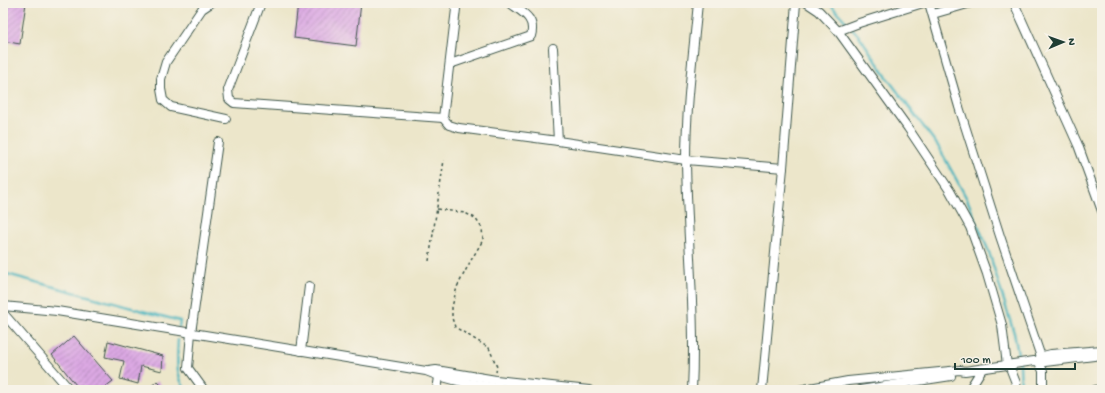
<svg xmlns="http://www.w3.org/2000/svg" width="1105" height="393" viewBox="0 0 1105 393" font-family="'Gochi Hand',sans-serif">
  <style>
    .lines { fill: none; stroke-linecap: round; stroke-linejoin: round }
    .stream { stroke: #43b3bd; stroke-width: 2.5 }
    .building { fill: url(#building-hatch) }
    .minor-casing { stroke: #3e564a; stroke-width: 10 }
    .path { stroke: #3e564a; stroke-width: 1.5; stroke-dasharray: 3 3; stroke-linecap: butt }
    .minor { stroke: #fff; stroke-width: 8 }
  </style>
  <defs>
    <pattern id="building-hatch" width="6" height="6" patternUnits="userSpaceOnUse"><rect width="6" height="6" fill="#dba8e3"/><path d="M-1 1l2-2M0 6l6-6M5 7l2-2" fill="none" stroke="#b18ab9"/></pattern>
  </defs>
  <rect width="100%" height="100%" fill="#f7f3e8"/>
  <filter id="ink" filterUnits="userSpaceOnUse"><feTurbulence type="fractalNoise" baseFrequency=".025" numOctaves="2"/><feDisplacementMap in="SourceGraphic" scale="8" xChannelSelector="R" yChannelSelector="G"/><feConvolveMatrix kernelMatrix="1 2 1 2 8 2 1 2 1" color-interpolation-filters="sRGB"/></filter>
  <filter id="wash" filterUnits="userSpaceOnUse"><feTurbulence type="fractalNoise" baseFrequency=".012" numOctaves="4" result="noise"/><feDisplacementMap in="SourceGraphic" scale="16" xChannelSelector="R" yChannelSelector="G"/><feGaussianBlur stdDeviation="0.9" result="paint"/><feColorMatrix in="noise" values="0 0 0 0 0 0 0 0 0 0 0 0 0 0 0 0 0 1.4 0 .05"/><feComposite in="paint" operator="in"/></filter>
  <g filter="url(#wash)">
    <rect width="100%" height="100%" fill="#ece6ca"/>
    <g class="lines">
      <!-- stream -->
      <g class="stream">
        <path d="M 829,3 L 860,37 L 888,79 L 938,146 L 967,199 L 989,252 L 1014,333 L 1020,364 L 1021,390"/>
        <path d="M 3,273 L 180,321 L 179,327"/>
        <path d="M 178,340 C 177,358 175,375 186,390"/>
      </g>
    </g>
    <g id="blocks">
      <!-- building -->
      <g class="building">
        <path d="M 3,3 L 26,3 L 20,44 L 3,41 Z"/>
        <path d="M 298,3 L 361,3 L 356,46 L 294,38 Z"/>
        <path d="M 74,336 L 113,381 L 101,390 L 80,390 L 52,355 Z"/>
        <path d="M 108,341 L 163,356 L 162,371 L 141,366 L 138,384 L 120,379 L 124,361 L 105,357 Z"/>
        <path d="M 157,381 L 166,390 L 147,390 Z"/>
      </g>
    </g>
  </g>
  <g filter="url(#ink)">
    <use href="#blocks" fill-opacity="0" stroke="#3e564a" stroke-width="1"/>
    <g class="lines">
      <defs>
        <g id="minor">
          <path d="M 211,3 L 202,9 L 166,62 L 161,79 L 161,89 L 163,100 L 171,107 L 226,119"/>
          <path d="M 261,3 L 228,90 L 229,99 L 234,103 L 443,118"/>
          <path d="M 454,3 L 456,9 L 443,118 L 449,125 L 459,128 L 558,141 L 686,160 L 783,168"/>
          <path d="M 807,3 L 819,11 L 838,31 L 908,128 L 950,191 L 970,227 L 987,274 L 1002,325 L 1007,365"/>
          <path d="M 929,3 L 959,107 L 1000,236 L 1041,357"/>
          <path d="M 1014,3 L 1078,145 L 1102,211"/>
          <path d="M 933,14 L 971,3"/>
          <path d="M 838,31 L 859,23 L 923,3"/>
          <path d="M 553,48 L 558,141"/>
          <path d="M 450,64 L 531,36 C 536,18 523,13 510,3"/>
          <path d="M 3,306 L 57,311 L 426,371 C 454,383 486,386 516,390"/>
          <path d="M 3,313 L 70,390"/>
          <path d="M 301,351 L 309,286"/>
          <path d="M 1038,360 L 1043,356 L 1051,354 L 1102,350"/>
          <path d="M 1038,360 L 1043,371 L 1043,390"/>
          <path d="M 1009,365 L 1016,383 L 1017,390"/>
          <path d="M 429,371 L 436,370 L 496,380 L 589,390"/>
          <path d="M 204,390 L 188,368 L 191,333 L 218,142"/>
          <path d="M 437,390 L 439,377"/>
          <path d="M 692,390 C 696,313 687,237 686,160 C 686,108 693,55 698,3"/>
          <path d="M 762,390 L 783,168 L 796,3"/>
          <path d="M 799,390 L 848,381 L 960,370 L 965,371 L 1034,361 L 1045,362 L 1102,355"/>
          <path d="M 860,390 L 951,376"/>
          <path d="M 969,390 L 982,369"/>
          <path d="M 1095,390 L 1102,389"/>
        </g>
      </defs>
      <!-- minor casing -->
      <use href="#minor" class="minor-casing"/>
      <!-- path -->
      <g class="path">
        <path d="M 437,209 L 465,213 L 475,218 L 482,228 L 483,240 L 470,262 L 457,287 L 452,307 L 452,318 L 455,327 L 489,348 L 497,367 L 496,372"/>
        <path d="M 429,261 L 444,160"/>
      </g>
      <!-- minor -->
      <use href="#minor" class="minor"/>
    </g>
  </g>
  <!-- margin -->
  <rect width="1105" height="393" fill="none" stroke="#f7f3e8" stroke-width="16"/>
  <!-- north arrow -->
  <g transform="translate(1063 42) rotate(88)" stroke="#f7f3e8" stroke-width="3" paint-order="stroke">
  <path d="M0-3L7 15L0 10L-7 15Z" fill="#1f3d34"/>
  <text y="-6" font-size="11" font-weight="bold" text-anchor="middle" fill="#1f3d34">N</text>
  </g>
  <!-- scale -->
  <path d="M955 363v6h120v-6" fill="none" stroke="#1f3d34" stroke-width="2"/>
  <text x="961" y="363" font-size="12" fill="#1f3d34" stroke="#f7f3e8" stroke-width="3" paint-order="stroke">100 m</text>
</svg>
